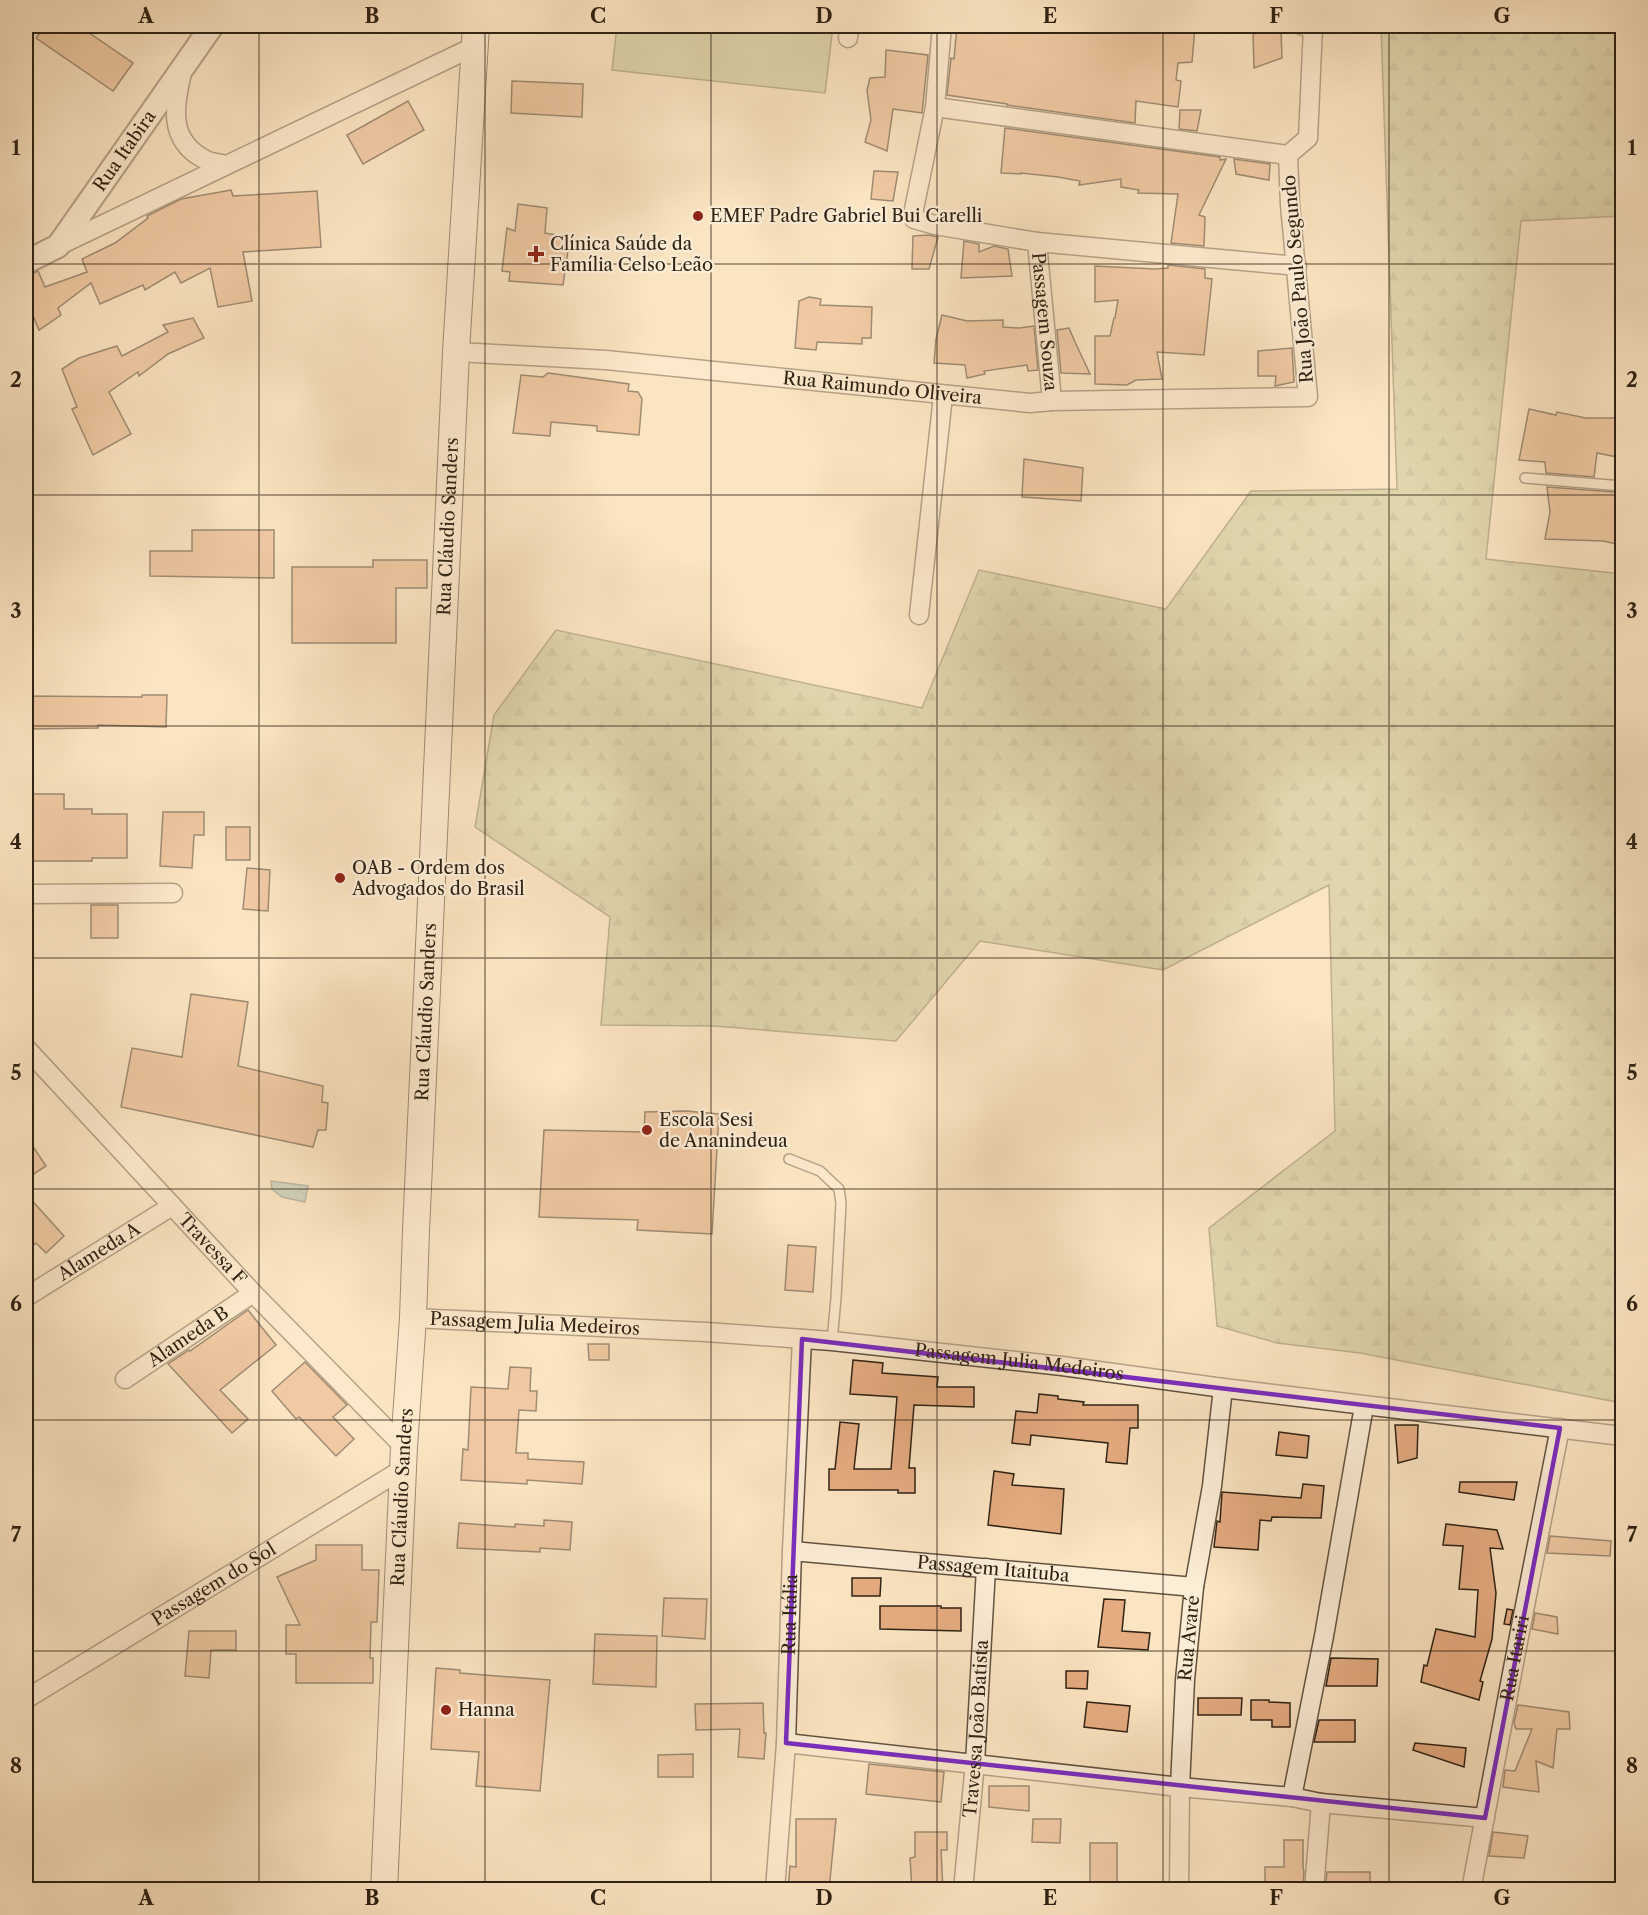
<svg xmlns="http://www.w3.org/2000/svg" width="1648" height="1915" viewBox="0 0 1648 1915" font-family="'Libre Caslon Text',serif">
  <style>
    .forest { fill: url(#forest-firs); stroke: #777353; stroke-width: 1.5 }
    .pitch { fill: #bfc492; stroke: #777353; stroke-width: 1.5 }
    .water { fill: url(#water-ripples); stroke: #737f78; stroke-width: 1.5 }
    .building { fill: #e5ab81; stroke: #2f2214; stroke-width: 1.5 }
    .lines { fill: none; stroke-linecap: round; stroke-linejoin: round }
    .service-casing { stroke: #62523f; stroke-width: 12 }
    .minor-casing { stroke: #62523f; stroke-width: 21 }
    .tertiary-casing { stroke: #62523f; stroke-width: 26 }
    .secondary-casing { stroke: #2f2214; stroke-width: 28 }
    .service { stroke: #fcedd7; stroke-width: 9 }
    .minor { stroke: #fcedd7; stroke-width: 18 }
    .tertiary { stroke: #fcedd7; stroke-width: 22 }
    .secondary { stroke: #fcedd7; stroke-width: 26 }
    .marked { fill: none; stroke: #7b2cbf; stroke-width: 4.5; stroke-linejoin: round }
    .grid { fill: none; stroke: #2f2214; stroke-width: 1.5; stroke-opacity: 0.55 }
    .poi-dot { fill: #8f2418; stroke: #fcedd7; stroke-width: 2 }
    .labels { text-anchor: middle; stroke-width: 4.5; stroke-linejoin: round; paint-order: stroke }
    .street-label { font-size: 18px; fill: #2f2214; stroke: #fcedd7 }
    .poi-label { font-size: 18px; fill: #2f2214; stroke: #fcedd7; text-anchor: start }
    .neatline { fill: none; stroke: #2f2214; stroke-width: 2 }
    .grid-label { font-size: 20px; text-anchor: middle; font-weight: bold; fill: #2f2214 }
  </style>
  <defs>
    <pattern id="forest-firs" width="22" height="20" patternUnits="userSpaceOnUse" patternTransform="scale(1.5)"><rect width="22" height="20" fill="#bfc492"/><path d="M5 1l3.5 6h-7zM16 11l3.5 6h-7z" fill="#a4a87d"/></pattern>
    <pattern id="water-ripples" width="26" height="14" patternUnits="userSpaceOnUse" patternTransform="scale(1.5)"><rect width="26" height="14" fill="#a1bdba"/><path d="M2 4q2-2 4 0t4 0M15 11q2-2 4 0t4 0" fill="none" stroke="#8ba29f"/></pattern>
  </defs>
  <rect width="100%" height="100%" fill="#fbe4c1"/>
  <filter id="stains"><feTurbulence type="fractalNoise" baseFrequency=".00333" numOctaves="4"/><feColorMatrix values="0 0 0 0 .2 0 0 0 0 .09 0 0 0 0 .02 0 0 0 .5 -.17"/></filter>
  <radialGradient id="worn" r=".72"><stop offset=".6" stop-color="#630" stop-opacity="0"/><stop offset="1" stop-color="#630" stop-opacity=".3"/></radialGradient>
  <!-- forest -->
  <path class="forest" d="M 1381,26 L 1622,26 L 1622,216 L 1521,221 L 1486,559 L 1622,574 L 1622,1403 L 1360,1353 L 1277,1343 L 1217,1326 L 1209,1228 L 1335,1131 L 1329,885 L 1163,970 L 980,941 L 896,1041 L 714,1026 L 601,1025 L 610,917 L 475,827 L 494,715 L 556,630 L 922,708 L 979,570 L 1166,609 L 1251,491 L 1397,489 Z"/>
  <!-- pitch -->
  <path class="pitch" d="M 617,26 L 833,26 L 825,93 L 612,70 Z"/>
  <!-- water -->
  <path class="water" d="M 271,1181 L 308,1186 L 305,1202 L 282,1197 L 272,1189 Z"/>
  <!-- building -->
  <g class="building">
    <path d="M 45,26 L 79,26 L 133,63 L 113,91 L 36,38 Z"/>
    <path d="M 957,26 L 981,26 L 980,30 L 1034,30 L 1034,26 L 1176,26 L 1175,28 L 1195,28 L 1192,62 L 1178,63 L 1176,80 L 1181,81 L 1178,107 L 1136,101 L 1135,123 L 1007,105 L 1007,104 L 947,95 L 951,58 L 954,59 Z"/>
    <path d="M 1281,30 L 1282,58 L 1254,68 L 1253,34 Z"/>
    <path d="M 886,50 L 928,55 L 922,113 L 893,109 L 887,151 L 865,142 L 871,120 L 867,90 L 870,78 L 885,77 Z"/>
    <path d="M 512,81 L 583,84 L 582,117 L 511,113 Z"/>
    <path d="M 408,101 L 424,130 L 363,164 L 347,135 Z"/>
    <path d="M 1180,110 L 1201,110 L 1197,131 L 1179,129 Z"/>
    <path d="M 1005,128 L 1220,157 L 1220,160 L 1226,159 L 1199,215 L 1205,217 L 1204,246 L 1171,243 L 1178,194 L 1138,193 L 1139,190 L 1121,187 L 1121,179 L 1079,185 L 1080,181 L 1058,177 L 1021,173 L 1021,174 L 1001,173 Z"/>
    <path d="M 1234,159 L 1270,164 L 1269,180 L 1236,174 Z"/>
    <path d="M 874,171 L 898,172 L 893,201 L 871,199 Z"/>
    <path d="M 231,190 L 233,196 L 317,191 L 321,247 L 243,252 L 252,301 L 218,307 L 210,268 L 181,283 L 175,272 L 145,290 L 143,285 L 100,304 L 91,283 L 58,308 L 61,315 L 39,330 L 26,299 L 26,278 L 30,275 L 38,271 L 45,287 L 87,272 L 82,259 L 115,243 L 148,218 L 147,216 L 181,199 Z"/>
    <path d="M 518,204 L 547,208 L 545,233 L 570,237 L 563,285 L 509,281 L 510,272 L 502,271 L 507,228 L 515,231 Z"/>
    <path d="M 966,211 L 977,211 L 977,221 L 966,219 Z"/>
    <path d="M 929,235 L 938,237 L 929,269 L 912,269 L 913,236 Z"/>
    <path d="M 964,241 L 979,244 L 979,252 L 994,246 L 1008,249 L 1012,276 L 961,278 Z"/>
    <path d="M 1168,265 L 1205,269 L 1205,278 L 1212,279 L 1204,355 L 1157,352 L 1162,379 L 1136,380 L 1127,385 L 1095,384 L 1095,336 L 1110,336 L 1114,318 L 1115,318 L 1118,300 L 1095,302 L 1095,266 L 1155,269 L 1168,268 Z"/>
    <path d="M 809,297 L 821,299 L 820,305 L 872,307 L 871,338 L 862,338 L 862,344 L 817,342 L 816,350 L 795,348 L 799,301 Z"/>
    <path d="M 942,315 L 967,321 L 1003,320 L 1003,327 L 1019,328 L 1034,326 L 1038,370 L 1028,371 L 1027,365 L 984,371 L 985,374 L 967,378 L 965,365 L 934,363 L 936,339 Z"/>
    <path d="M 193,318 L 204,338 L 168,354 L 139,376 L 138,372 L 109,392 L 131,434 L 93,455 L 72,409 L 77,407 L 62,369 L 79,358 L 117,346 L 122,356 L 168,332 L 163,325 Z"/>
    <path d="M 1069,328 L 1075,342 L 1090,374 L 1061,373 L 1057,330 Z"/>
    <path d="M 1292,348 L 1294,382 L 1275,386 L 1276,376 L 1258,376 L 1258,351 Z"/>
    <path d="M 548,373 L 629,384 L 628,391 L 638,392 L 642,399 L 639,435 L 597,431 L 597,426 L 551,422 L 550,436 L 513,433 L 521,375 L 543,377 Z"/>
    <path d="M 1529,409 L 1556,415 L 1557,412 L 1586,418 L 1623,418 L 1622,458 L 1597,453 L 1594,477 L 1546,473 L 1545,462 L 1519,460 Z"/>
    <path d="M 1024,459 L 1083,468 L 1081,501 L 1022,497 Z"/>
    <path d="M 1547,487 L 1615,492 L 1620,494 L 1615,523 L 1617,544 L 1603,541 L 1545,539 L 1550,512 Z"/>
    <path d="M 192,530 L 274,530 L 274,578 L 150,576 L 150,551 L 192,551 Z"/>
    <path d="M 373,560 L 427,560 L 427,588 L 396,588 L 396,643 L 292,643 L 292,567 L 373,567 Z"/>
    <path d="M 142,695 L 167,695 L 166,727 L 98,725 L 98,728 L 26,729 L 26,696 L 142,697 Z"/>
    <path d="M 31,794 L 64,794 L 64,809 L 92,809 L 92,814 L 127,814 L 127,858 L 92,858 L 92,861 L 26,861 L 26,818 L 31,818 Z"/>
    <path d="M 163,812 L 204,812 L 204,835 L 194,835 L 192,868 L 160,866 Z"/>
    <rect x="226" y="827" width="24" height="33"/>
    <path d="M 247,868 L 270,870 L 268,911 L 243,909 Z"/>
    <rect x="91" y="905" width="27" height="33"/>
    <path d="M 191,994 L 248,1002 L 238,1066 L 323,1086 L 322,1102 L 328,1103 L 326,1130 L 318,1130 L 313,1147 L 121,1107 L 132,1048 L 182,1057 Z"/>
    <path d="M 686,1111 L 719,1114 L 712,1234 L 637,1230 L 638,1220 L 539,1217 L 544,1130 L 644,1132 L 645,1112 Z"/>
    <path d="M 26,1136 L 46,1166 L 26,1179 Z"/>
    <path d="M 26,1194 L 64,1236 L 46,1253 L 36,1243 L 26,1252 Z"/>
    <path d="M 788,1245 L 816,1247 L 813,1292 L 785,1290 Z"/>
    <path d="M 248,1310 L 276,1345 L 220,1390 L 248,1419 L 232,1433 L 168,1364 L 189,1350 L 190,1351 Z"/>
    <path d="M 588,1344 L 609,1344 L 609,1360 L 589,1360 Z"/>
    <path d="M 853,1360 L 883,1363 L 882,1373 L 938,1377 L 937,1387 L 974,1387 L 974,1407 L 914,1405 L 909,1468 L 915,1468 L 915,1493 L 898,1493 L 898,1490 L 829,1490 L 829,1469 L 835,1469 L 840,1422 L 859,1424 L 854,1469 L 891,1469 L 897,1397 L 850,1394 Z"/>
    <path d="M 305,1362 L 347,1405 L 333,1417 L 354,1439 L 336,1456 L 299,1417 L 296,1419 L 272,1391 Z"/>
    <path d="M 510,1367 L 531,1368 L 530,1391 L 537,1391 L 536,1411 L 519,1410 L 516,1453 L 528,1453 L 528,1459 L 584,1462 L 582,1484 L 527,1480 L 527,1484 L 461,1480 L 463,1449 L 468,1450 L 471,1387 L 508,1389 Z"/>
    <path d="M 1039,1394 L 1058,1396 L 1058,1399 L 1084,1402 L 1083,1405 L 1138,1405 L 1138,1428 L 1130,1428 L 1127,1464 L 1106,1462 L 1108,1443 L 1031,1435 L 1030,1445 L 1012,1443 L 1016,1411 L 1037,1413 Z"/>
    <path d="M 1395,1425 L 1418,1425 L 1417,1458 L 1398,1463 Z"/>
    <path d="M 1279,1432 L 1309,1436 L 1307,1458 L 1276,1455 Z"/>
    <path d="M 994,1471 L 1014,1474 L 1012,1485 L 1064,1489 L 1061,1534 L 988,1525 Z"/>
    <path d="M 1460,1482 L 1517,1482 L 1514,1500 L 1459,1492 Z"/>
    <path d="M 1303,1484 L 1324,1486 L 1321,1518 L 1272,1517 L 1271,1521 L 1260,1520 L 1258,1550 L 1214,1547 L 1217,1521 L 1220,1522 L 1222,1492 L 1301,1498 Z"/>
    <path d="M 544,1520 L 572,1522 L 570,1550 L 540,1548 L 540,1552 L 457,1548 L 459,1523 L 515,1527 L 515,1524 L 544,1526 Z"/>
    <path d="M 1446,1524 L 1497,1530 L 1503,1549 L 1490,1548 L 1496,1593 L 1492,1639 L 1480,1681 L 1483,1682 L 1479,1700 L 1421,1682 L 1424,1665 L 1427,1666 L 1436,1629 L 1475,1637 L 1478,1590 L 1459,1589 L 1463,1546 L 1443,1545 Z"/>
    <path d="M 1550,1536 L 1611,1541 L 1610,1556 L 1547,1553 Z"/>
    <path d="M 316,1545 L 362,1545 L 362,1570 L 379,1570 L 377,1622 L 371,1622 L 370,1658 L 373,1658 L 373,1683 L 296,1683 L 296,1654 L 286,1654 L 286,1625 L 300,1625 L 277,1577 L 316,1560 Z"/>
    <path d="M 852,1578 L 881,1578 L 880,1596 L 852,1596 Z"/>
    <path d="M 664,1598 L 707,1599 L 705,1639 L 662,1636 Z"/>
    <path d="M 1104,1599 L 1125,1600 L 1122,1631 L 1150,1633 L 1148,1650 L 1098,1647 Z"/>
    <path d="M 880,1606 L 941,1606 L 941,1608 L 961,1608 L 961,1631 L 880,1629 Z"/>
    <path d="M 1507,1609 L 1513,1610 L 1510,1625 L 1504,1624 Z"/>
    <path d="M 1535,1613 L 1557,1617 L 1558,1634 L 1532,1629 Z"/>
    <path d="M 189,1631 L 236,1631 L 236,1650 L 211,1650 L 209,1678 L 185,1676 Z"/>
    <path d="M 595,1634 L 657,1636 L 656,1687 L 593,1684 Z"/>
    <path d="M 1331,1658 L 1378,1659 L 1377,1686 L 1326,1686 Z"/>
    <path d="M 436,1668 L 460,1670 L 460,1673 L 550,1680 L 540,1791 L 476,1786 L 479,1752 L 431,1749 Z"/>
    <path d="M 1066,1671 L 1088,1671 L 1087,1689 L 1066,1688 Z"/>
    <path d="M 1198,1698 L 1242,1698 L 1241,1715 L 1198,1715 Z"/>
    <path d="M 1251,1700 L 1269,1700 L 1269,1702 L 1290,1703 L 1290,1727 L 1272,1727 L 1272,1720 L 1251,1720 Z"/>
    <path d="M 1087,1702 L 1130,1706 L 1127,1732 L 1084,1727 Z"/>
    <path d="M 763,1703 L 764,1733 L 766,1733 L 764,1759 L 738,1757 L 740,1729 L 696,1730 L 695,1704 Z"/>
    <path d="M 1518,1705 L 1569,1712 L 1570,1729 L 1557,1729 L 1553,1768 L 1536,1761 L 1539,1792 L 1503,1787 L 1505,1770 L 1515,1771 L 1532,1729 L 1516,1729 L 1514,1723 Z"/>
    <path d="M 1319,1720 L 1355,1720 L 1355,1742 L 1314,1742 Z"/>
    <path d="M 1415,1743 L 1466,1748 L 1464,1767 L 1413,1750 Z"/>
    <path d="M 693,1754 L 693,1777 L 658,1777 L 658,1755 Z"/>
    <path d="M 869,1764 L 944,1772 L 941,1802 L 866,1794 Z"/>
    <path d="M 989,1786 L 1029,1786 L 1029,1811 L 989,1807 Z"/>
    <path d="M 796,1819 L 836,1819 L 829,1890 L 788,1890 L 790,1866 L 796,1867 Z"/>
    <path d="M 1033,1819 L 1061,1819 L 1060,1843 L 1032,1842 Z"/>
    <path d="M 915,1832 L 947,1832 L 947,1850 L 941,1850 L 943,1890 L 912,1890 L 910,1858 L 915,1857 Z"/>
    <path d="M 1493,1832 L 1528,1836 L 1524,1858 L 1489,1856 Z"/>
    <path d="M 1284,1840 L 1303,1840 L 1303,1867 L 1304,1872 L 1303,1890 L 1265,1890 L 1265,1867 L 1284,1867 Z"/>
    <rect x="1090" y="1843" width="27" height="45"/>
    <path d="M 1327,1872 L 1370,1872 L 1370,1890 L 1325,1890 Z"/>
  </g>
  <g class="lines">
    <defs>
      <g id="service">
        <path d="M 1525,478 L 1622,486"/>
        <path d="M 789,1159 L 820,1171 L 839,1189 L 841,1203 L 836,1298 L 832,1341"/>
      </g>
      <g id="minor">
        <path d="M 942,26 L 935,107 L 914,209 L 914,219 L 935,225 L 1037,242 L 1297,266"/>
        <path d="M 848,38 L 849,26"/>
        <path d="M 182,73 C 174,106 168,140 204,159 C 210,163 219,163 226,165"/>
        <path d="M 935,107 L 1288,155"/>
        <path id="s1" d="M 1037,242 L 1052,401"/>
        <path d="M 58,246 L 475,46"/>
        <path id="s2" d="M 456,352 L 606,360 L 1030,403 L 1052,401 L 1308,397 L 1290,205 L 1288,155 L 1308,138 L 1313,27 L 1303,26"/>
        <path d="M 919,615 L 943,396"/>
        <path d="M 26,894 L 173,893"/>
        <path id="s3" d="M 26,1048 L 253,1293 L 404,1447"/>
        <path id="s4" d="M 26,1297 L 172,1206"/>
        <path id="s5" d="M 413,1318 L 706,1332 L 832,1341 L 1062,1366 L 1223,1388 L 1622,1436"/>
        <path id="s6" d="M 125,1379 L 253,1293"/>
        <path id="s7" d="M 792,1551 L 1194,1587"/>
        <path id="s8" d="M 26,1699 L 403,1469"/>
        <path d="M 786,1743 L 1180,1787 L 1292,1797 L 1321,1803 L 1485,1818"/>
        <path d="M 1292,1797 L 1324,1636 L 1364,1406"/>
        <path id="s9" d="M 775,1890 L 786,1743 L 792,1551 L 802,1339"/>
        <path id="s10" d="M 963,1890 L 975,1763 L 986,1568"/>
        <path id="s11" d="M 1179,1890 L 1180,1787 L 1185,1680 L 1194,1587 L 1212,1486 L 1223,1388"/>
        <path d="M 1314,1890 L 1321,1803"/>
        <path id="s12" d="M 1471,1890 L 1521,1626 L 1560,1428"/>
      </g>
      <g id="tertiary">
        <path id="s13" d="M 26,262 L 58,246 L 212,26"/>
      </g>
      <g id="secondary">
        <path id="s14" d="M 384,1890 L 404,1447 L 413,1318 L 416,1231 L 456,352 L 476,26"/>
      </g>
    </defs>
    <!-- service casing -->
    <use href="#service" class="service-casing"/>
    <!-- minor casing -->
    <use href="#minor" class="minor-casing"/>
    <!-- tertiary casing -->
    <use href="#tertiary" class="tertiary-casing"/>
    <!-- secondary casing -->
    <use href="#secondary" class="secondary-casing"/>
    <!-- service -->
    <use href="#service" class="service"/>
    <!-- minor -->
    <use href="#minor" class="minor"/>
    <!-- tertiary -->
    <use href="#tertiary" class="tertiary"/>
    <!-- secondary -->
    <use href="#secondary" class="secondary"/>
  </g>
  <!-- marked area -->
  <path d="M0 0H1648V1915H0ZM 802,1339 L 1560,1428 L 1485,1818 L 786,1743 Z" fill="#fbe4c1" fill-opacity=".55" fill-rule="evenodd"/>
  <path class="marked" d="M 802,1339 L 1560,1428 L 1485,1818 L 786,1743 Z"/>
  <!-- grid -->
  <path class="grid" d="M 259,26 L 259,1890M 485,26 L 485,1890M 711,26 L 711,1890M 937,26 L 937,1890M 1163,26 L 1163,1890M 1389,26 L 1389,1890M 26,264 L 1622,264M 26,495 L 1622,495M 26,726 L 1622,726M 26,958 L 1622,958M 26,1189 L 1622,1189M 26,1420 L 1622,1420M 26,1651 L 1622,1651"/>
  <!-- markers -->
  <g class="poi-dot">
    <circle cx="698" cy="216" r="6"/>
    <path d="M533 245h6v6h6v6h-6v6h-6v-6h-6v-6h6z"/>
    <circle cx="340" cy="878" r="6"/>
    <circle cx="647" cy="1130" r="6"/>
    <circle cx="446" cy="1710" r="6"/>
  </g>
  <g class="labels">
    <!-- street labels -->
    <g class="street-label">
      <text dy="6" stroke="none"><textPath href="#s13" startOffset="152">Rua Itabira</textPath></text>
      <text transform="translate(1298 279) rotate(-95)" y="6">Rua João Paulo Segundo</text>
      <text dy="6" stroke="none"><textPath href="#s1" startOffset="80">Passagem Souza</textPath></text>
      <text dy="6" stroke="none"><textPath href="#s2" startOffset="428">Rua Raimundo Oliveira</textPath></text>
      <text dy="6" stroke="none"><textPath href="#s14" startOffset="1365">Rua Cláudio Sanders</textPath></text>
      <text dy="6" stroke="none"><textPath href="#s14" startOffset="879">Rua Cláudio Sanders</textPath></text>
      <text dy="6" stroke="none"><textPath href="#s3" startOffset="274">Travessa F</textPath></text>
      <text dy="6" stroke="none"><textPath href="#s4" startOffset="86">Alameda A</textPath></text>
      <text dy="6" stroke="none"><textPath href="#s5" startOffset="122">Passagem Julia Medeiros</textPath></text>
      <text dy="6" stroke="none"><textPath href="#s6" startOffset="76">Alameda B</textPath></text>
      <text dy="6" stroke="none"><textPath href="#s5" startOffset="608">Passagem Julia Medeiros</textPath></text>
      <text dy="6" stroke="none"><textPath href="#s14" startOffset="393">Rua Cláudio Sanders</textPath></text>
      <text dy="6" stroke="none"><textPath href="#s7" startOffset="202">Passagem Itaituba</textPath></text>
      <text dy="6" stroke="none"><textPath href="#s8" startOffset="220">Passagem do Sol</textPath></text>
      <text dy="6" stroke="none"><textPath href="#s9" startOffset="276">Rua Itália</textPath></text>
      <text dy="6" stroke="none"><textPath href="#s11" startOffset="252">Rua Avaré</textPath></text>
      <text dy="6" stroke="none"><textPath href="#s12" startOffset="236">Rua Itariri</textPath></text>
      <text dy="6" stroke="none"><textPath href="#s10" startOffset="162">Travessa João Batista</textPath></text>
    </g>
    <!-- poi labels -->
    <g class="poi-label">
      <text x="710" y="222">EMEF Padre Gabriel Bui Carelli</text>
      <text x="550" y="250">Clínica Saúde da<tspan x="550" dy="21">Família Celso Leão</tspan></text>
      <text x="352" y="874">OAB - Ordem dos<tspan x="352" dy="21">Advogados do Brasil</tspan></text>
      <text x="659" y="1126">Escola Sesi<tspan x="659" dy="21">de Ananindeua</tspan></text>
      <text x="458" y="1716">Hanna</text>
    </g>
  </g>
  <!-- margin -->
  <rect width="1648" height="1915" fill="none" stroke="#fbe4c1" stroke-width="66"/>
  <rect x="33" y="33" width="1582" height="1849" class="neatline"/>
  <g class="grid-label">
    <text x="146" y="23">A</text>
    <text x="372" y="23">B</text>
    <text x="598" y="23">C</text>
    <text x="824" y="23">D</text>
    <text x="1050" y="23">E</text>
    <text x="1276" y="23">F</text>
    <text x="1502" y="23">G</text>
    <text x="16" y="155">1</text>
    <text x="1632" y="155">1</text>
    <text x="16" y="387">2</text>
    <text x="1632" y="387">2</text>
    <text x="16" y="618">3</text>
    <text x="1632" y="618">3</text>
    <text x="16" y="849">4</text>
    <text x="1632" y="849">4</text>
    <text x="16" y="1080">5</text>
    <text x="1632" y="1080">5</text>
    <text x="16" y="1311">6</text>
    <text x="1632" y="1311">6</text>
    <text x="16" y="1542">7</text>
    <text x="1632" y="1542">7</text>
    <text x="16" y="1773">8</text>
    <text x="1632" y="1773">8</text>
    <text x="146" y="1905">A</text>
    <text x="372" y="1905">B</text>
    <text x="598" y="1905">C</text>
    <text x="824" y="1905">D</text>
    <text x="1050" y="1905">E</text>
    <text x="1276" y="1905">F</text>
    <text x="1502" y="1905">G</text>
  </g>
  <rect width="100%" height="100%" filter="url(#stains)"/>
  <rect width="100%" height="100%" fill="url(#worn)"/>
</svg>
